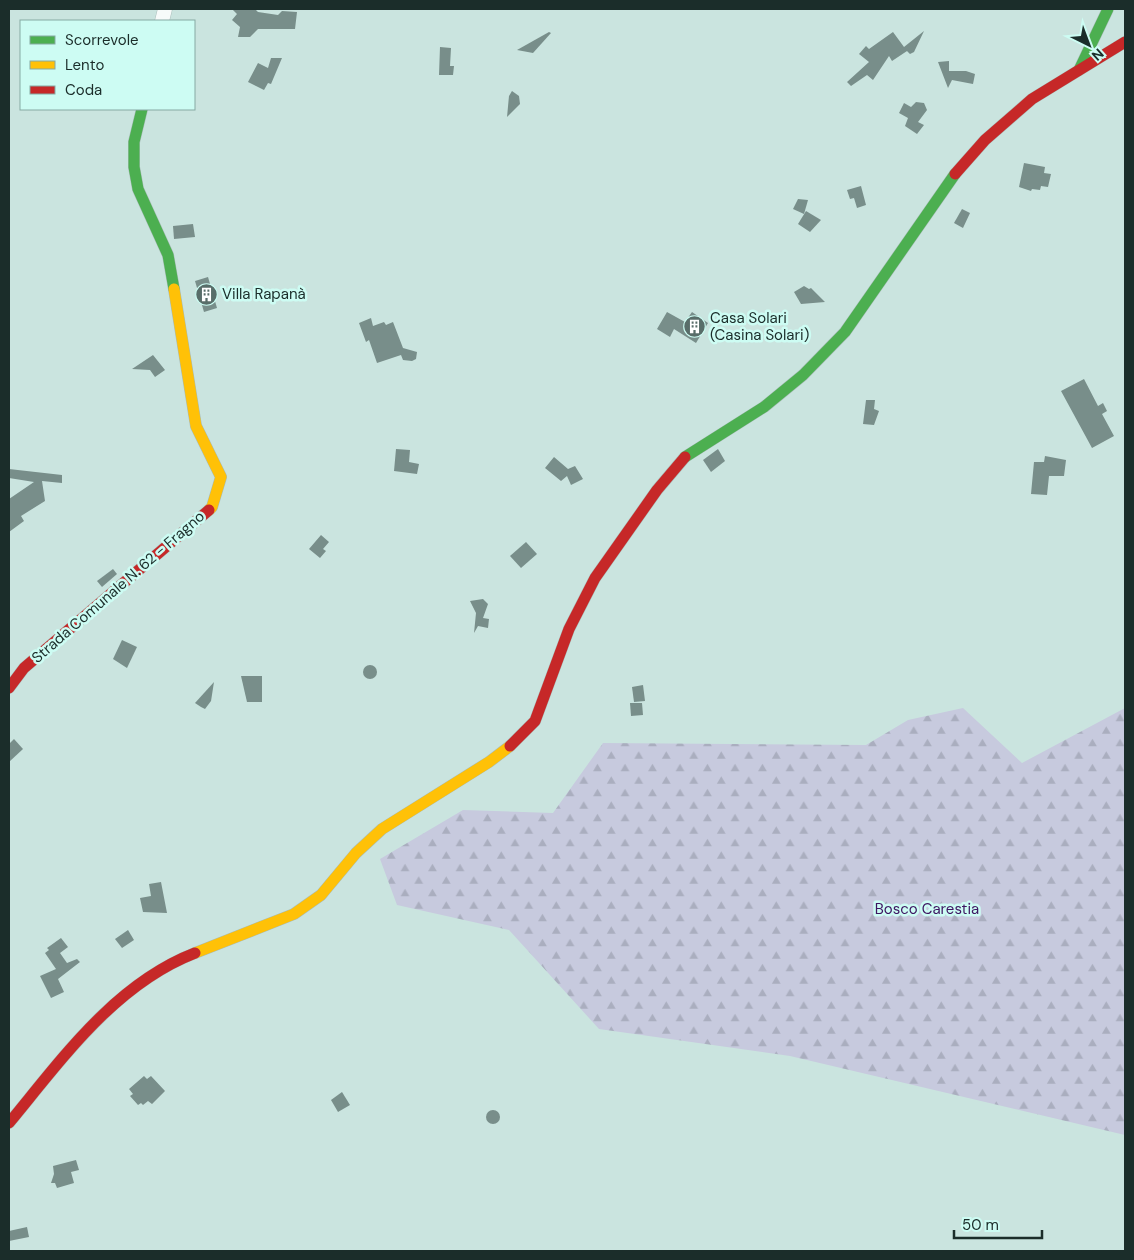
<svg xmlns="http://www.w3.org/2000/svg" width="1134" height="1260" viewBox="0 0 1134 1260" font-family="'DM Sans',sans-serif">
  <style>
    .forest { fill: url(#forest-firs) }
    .building { fill: #788e8a }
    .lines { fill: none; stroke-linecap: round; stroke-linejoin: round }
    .street-casing { stroke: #a8bcb8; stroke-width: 15 }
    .fast-casing { stroke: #a8bcb8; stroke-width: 12 }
    .slow-casing { stroke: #a8bcb8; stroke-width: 12 }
    .jam-casing { stroke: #a8bcb8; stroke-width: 12 }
    .street { stroke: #f7fbfa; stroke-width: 14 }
    .fast { stroke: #4caf50; stroke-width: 11 }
    .slow { stroke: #ffc107; stroke-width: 11 }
    .jam { stroke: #c62828; stroke-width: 11 }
    .labels { text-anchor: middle; stroke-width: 5; stroke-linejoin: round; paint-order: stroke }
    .poi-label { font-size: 15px; fill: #1b2d2a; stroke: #cdfcf3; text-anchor: start }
    .street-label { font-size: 15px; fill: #1b2d2a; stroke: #cdfcf3 }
    .park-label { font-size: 15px; fill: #3d1561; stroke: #cdfcf3 }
  </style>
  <defs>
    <pattern id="forest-firs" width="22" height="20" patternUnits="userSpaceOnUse" patternTransform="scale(1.25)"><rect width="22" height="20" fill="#c7cade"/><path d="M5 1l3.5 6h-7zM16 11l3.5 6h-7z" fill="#aaaebf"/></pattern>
  </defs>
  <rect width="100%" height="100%" fill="#cae4df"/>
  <!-- forest -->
  <path class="forest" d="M 963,708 L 1022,763 L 1125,708 L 1125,1135 L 790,1056 L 599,1029 L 509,930 L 397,905 L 380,859 L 463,810 L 553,813 L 603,743 L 866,745 L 908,720 Z"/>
  <!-- building -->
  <g class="building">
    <path d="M 232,9 L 255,9 L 258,12 L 278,15 L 282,11 L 297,12 L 295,29 L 258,29 L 250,37 L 238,37 L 240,27 L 232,20 L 237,14 Z"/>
    <path d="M 924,31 L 914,52 L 910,54 L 905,49 L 907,51 L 892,61 L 889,56 L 873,80 L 867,75 L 851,86 L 847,82 L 869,62 L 859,54 L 866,46 L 869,49 L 893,32 L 904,47 Z"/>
    <path d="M 549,32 L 551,33 L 533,53 L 517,50 Z"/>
    <path d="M 440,47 L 451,48 L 450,66 L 454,66 L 453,75 L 439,75 Z"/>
    <path d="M 271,58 L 282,58 L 271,84 L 268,83 L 264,90 L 248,82 L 258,63 L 268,68 Z"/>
    <path d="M 949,61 L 949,71 L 966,71 L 975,74 L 973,84 L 952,80 L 948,88 L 938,62 Z"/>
    <path d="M 512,91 L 519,96 L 520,104 L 507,117 L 509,96 Z"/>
    <path d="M 916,102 L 924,103 L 927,110 L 918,122 L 924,125 L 917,134 L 905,126 L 908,118 L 899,113 L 904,103 L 911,107 Z"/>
    <path d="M 1024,163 L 1045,167 L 1044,173 L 1051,174 L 1048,187 L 1041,186 L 1040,190 L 1032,189 L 1031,191 L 1019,187 Z"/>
    <path d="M 861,186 L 866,205 L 857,208 L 854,198 L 850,199 L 847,190 Z"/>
    <path d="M 798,199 L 808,200 L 804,214 L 793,209 Z"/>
    <path d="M 962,209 L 970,213 L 963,228 L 954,223 Z"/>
    <path d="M 806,211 L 821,220 L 810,232 L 798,224 Z"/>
    <path d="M 193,224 L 195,237 L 174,239 L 173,226 Z"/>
    <path d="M 208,277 L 217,308 L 204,312 L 195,281 Z"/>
    <path d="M 804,286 L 809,289 L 811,288 L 825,302 L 801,304 L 794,292 Z"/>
    <path d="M 667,312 L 685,322 L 692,312 L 708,323 L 696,343 L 674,329 L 670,337 L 657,329 Z"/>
    <path d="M 371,318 L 373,326 L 384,322 L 386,325 L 393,322 L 403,348 L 417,352 L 416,359 L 412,361 L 403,360 L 401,355 L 377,363 L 369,340 L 366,342 L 359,323 Z"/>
    <path d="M 153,355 L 165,370 L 155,377 L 150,370 L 132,369 Z"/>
    <path d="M 1084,379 L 1098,406 L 1103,403 L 1107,411 L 1102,414 L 1114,436 L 1092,448 L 1061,391 Z"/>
    <path d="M 866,400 L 875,400 L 874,409 L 879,411 L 874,425 L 863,424 Z"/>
    <path d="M 396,449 L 410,450 L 409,462 L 419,464 L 417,474 L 394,471 Z"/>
    <path d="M 718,449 L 725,461 L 711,472 L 703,460 Z"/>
    <path d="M 1045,456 L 1066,460 L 1064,476 L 1049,476 L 1047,495 L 1031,494 L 1034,462 L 1044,462 Z"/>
    <path d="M 554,457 L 568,469 L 575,466 L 583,479 L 571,485 L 567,476 L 561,481 L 545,468 Z"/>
    <path d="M 9,469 L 62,475 L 62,483 L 42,481 L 45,501 L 21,516 L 24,521 L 9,532 L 9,499 L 34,482 L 9,478 Z"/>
    <path d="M 321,535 L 329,542 L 323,549 L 326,551 L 320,558 L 309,549 Z"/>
    <path d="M 526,542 L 537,554 L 521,568 L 510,556 Z"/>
    <path d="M 113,569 L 117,574 L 102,587 L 97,581 Z"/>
    <path d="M 483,599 L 488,604 L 483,618 L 489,619 L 488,628 L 478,626 L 474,633 L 476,613 L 470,601 Z"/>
    <path d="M 122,640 L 137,647 L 127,668 L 113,659 Z"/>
    <circle cx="370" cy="672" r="7"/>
    <path d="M 241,676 L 262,676 L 262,702 L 247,702 Z"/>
    <path d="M 214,682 L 211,701 L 205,709 L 201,707 L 195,703 Z"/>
    <path d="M 643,685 L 645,701 L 634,702 L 632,687 Z"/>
    <path d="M 630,703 L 642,703 L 643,715 L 631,716 Z"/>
    <path d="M 14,739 L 23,749 L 9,762 L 9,744 Z"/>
    <path d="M 161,882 L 167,913 L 143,912 L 140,898 L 151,896 L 149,884 Z"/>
    <path d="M 128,930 L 134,940 L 122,948 L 115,939 Z"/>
    <path d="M 61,938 L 68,947 L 60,953 L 67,963 L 77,959 L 80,962 L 58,979 L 64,992 L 51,998 L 40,976 L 56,969 L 45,953 L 49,950 L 47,948 Z"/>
    <path d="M 144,1076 L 147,1079 L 151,1076 L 165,1091 L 152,1104 L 148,1101 L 143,1105 L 141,1103 L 138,1105 L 130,1096 L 133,1094 L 129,1089 Z"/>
    <path d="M 342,1092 L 350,1105 L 338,1112 L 331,1100 Z"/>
    <circle cx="493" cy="1117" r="7"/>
    <path d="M 76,1160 L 79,1170 L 71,1172 L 74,1183 L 57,1188 L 55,1183 L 51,1183 L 54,1174 L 53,1166 Z"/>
    <path d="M 27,1227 L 29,1237 L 9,1241 L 9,1231 Z"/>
  </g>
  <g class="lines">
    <defs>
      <path id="street" d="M 162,21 L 165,9"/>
      <g id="fast">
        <path d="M 1079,70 L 1108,9"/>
        <path d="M 142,109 L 134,142 L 134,167 L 138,189 L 168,255 L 174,289"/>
        <path d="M 685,457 L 764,407 L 803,375 L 845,332 L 955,174"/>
      </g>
      <g id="slow">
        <path d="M 174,289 L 196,426 L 221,477 L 212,507 L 209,510"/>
        <path d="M 195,953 L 294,914 L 321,895 L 356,853 L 382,829 L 489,762 L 510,746"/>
      </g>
      <g id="jam">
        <path d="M 955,174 L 985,140 L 1032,99 L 1125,42"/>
        <path d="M 9,688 L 24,668 L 209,510"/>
        <path d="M 510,746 L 535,721 L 569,629 L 595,578 L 657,490 L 685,457"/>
        <path d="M 9,1123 C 62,1059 115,984 195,953"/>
      </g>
    </defs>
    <!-- street casing -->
    <use href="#street" class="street-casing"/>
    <!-- fast casing -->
    <use href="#fast" class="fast-casing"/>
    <!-- slow casing -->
    <use href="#slow" class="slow-casing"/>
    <!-- jam casing -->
    <use href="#jam" class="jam-casing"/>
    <!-- street -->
    <use href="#street" class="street"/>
    <!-- fast -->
    <use href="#fast" class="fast"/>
    <!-- slow -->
    <use href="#slow" class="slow"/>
    <!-- jam -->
    <use href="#jam" class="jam"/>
  </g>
  <!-- icons -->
  <defs>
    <symbol id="building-disc" viewBox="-11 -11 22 22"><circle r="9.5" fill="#586d69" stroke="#cdfcf3"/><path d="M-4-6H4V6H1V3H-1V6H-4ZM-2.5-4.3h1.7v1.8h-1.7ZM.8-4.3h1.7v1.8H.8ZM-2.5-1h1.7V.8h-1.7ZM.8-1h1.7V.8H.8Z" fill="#fff"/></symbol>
  </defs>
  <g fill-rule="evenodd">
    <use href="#building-disc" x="194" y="282" width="25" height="25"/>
    <use href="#building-disc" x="682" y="314" width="25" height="25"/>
  </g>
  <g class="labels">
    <!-- poi labels -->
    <g class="poi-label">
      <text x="222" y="299">Villa Rapanà</text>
      <text x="710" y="323">Casa Solari<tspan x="710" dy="17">(Casina Solari)</tspan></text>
    </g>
    <!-- street labels -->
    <g class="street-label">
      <text transform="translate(118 587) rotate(-41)" y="5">Strada Comunale N. 62 - Fragno</text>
    </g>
    <!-- park labels -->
    <g class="park-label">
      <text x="927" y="914">Bosco Carestia</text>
    </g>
  </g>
  <!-- border -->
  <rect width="1134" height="1260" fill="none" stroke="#1b2d2a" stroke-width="20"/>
  <!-- legend -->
  <rect x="20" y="20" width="175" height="90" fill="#cdfcf3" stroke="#86a9a3"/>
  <rect x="30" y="36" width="25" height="8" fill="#4caf50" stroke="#86a9a3"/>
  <text x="65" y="45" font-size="15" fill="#1b2d2a">Scorrevole</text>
  <rect x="30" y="61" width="25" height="8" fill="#ffc107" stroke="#86a9a3"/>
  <text x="65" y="70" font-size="15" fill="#1b2d2a">Lento</text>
  <rect x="30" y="86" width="25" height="8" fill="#c62828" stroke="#86a9a3"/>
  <text x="65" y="95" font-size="15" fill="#1b2d2a">Coda</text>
  <!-- north arrow -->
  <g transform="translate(1089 45) rotate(138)" stroke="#cdfcf3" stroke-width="4" paint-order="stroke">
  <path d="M0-4L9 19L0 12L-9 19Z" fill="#1b2d2a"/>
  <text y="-8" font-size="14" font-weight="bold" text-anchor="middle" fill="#1b2d2a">N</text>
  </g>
  <!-- scale -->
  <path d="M954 1230v8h88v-8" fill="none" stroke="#1b2d2a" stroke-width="2.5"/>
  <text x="962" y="1230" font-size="15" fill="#1b2d2a" stroke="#cdfcf3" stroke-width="4" paint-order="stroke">50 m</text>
</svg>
